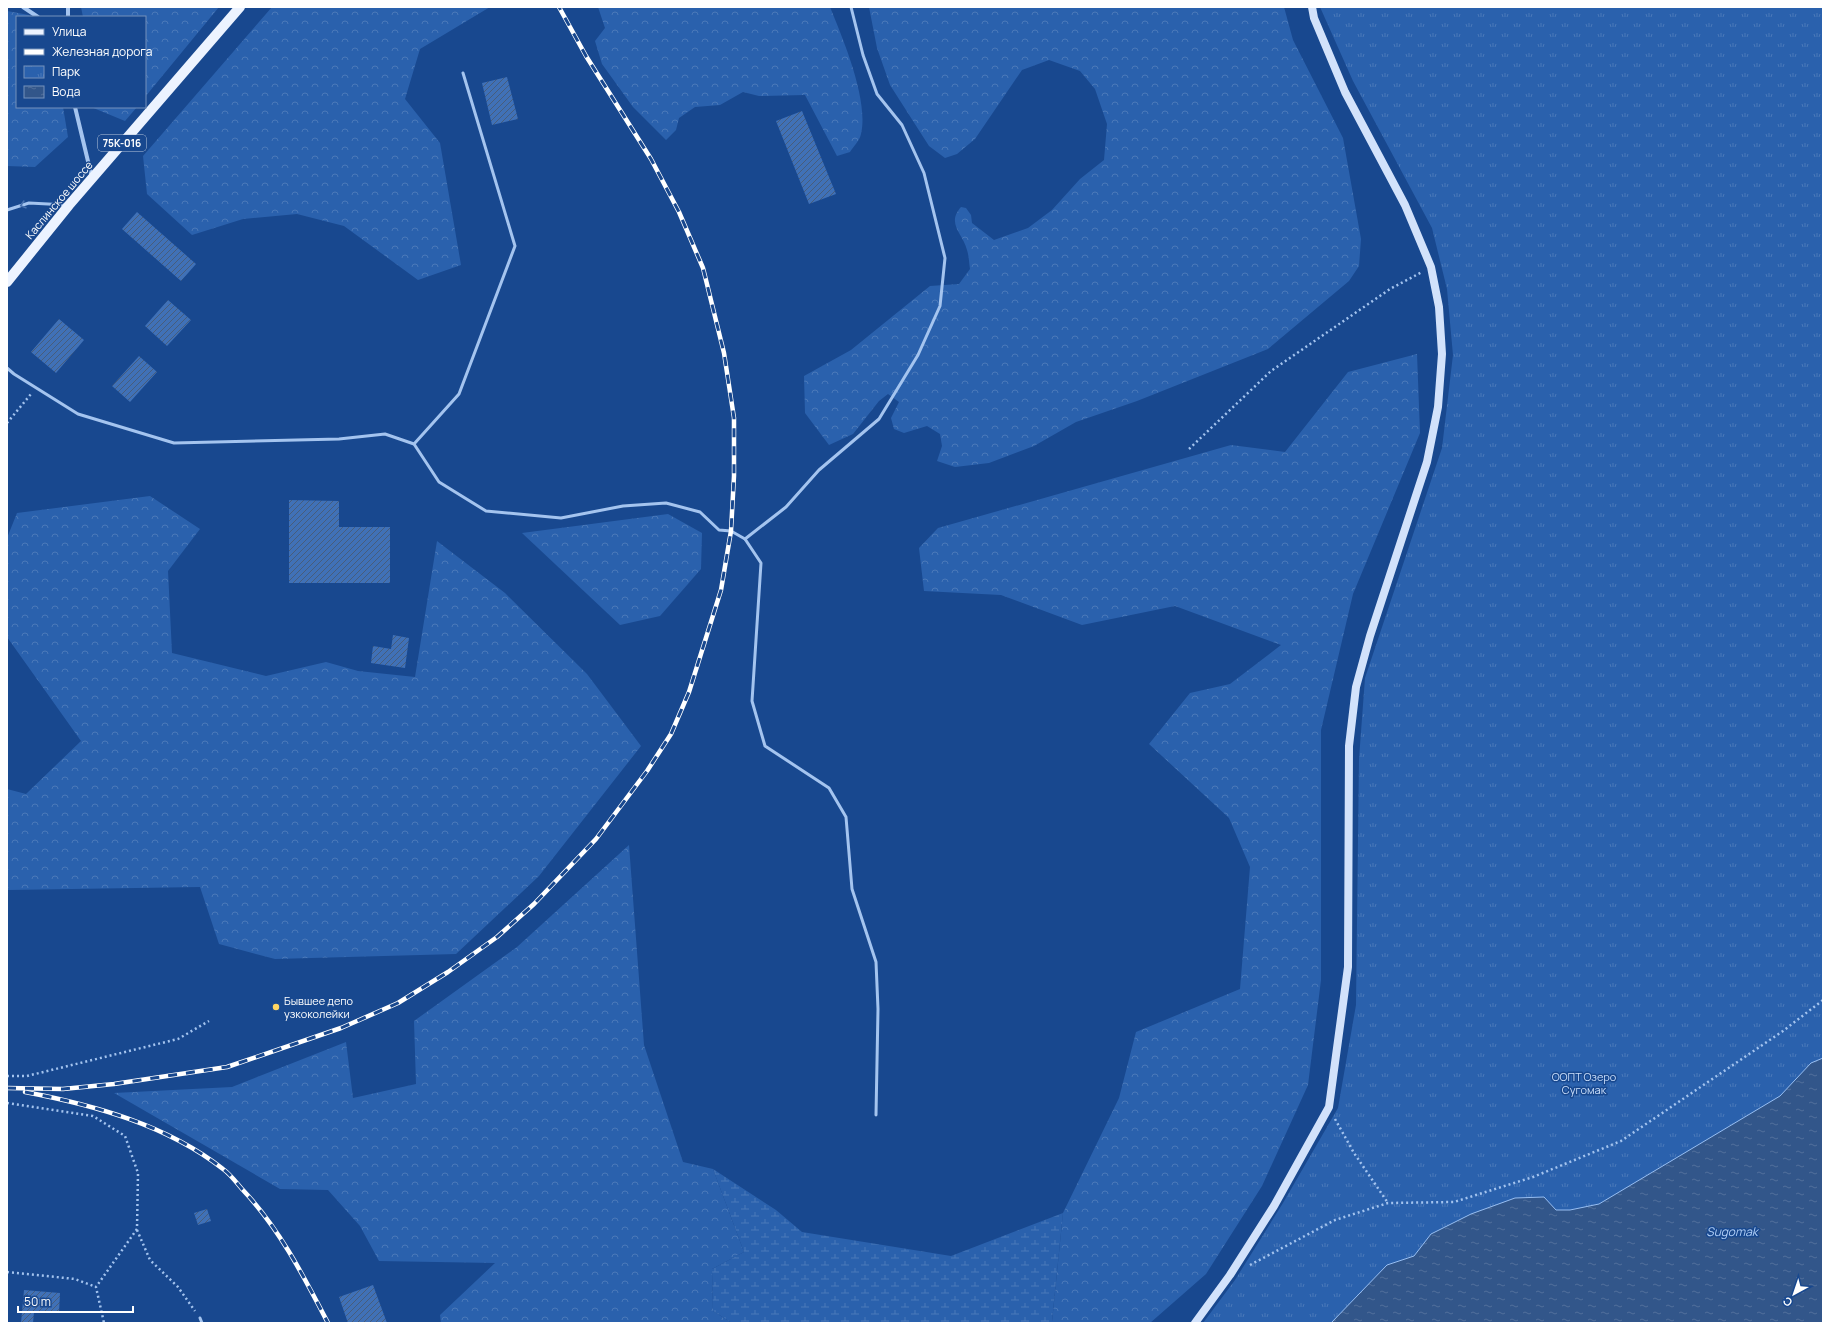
<svg xmlns="http://www.w3.org/2000/svg" width="1830" height="1330" viewBox="0 0 1830 1330" font-family="Manrope,sans-serif">
  <style>
    .forest { fill: url(#forest-crowns) }
    .wetland { fill: url(#wetland-marsh) }
    .park { fill: url(#park-tufts) }
    .water { fill: url(#water-ripples); stroke: #97bef2 }
    .building { fill: url(#building-hatch) }
    .lines { fill: none; stroke-linecap: round; stroke-linejoin: round }
    .path { stroke: #a4c4ef; stroke-width: 2.5; stroke-dasharray: 2 3; stroke-linecap: butt }
    .lane { stroke: #a4c4ef; stroke-width: 3 }
    .street { stroke: #a4c4ef; stroke-width: 4 }
    .secondary { stroke: #d2e2fb; stroke-width: 8 }
    .primary { stroke: #ecf3ff; stroke-width: 10 }
    .rail-casing { stroke: #fff; stroke-width: 4.5 }
    .rail { stroke: #18488f; stroke-width: 3; stroke-dasharray: 9; stroke-linecap: butt }
    .oneway { stroke: #4973b1 }
    .poi-dot { fill: #ffd662; stroke: #18488f; stroke-width: 1.5 }
    .labels { text-anchor: middle; stroke-width: 3; stroke-linejoin: round; paint-order: stroke }
    .shield { fill: #18488f; stroke: #bac8dd; stroke-width: 1 }
    .shield-label { font-size: 10px; font-weight: bold; fill: #fff }
    .street-label { font-size: 11px; fill: #fff; stroke: #18488f }
    .poi-label { font-size: 11px; fill: #fff; stroke: #18488f; text-anchor: start }
    .park-label { font-size: 11px; fill: #cbdffb; stroke: #18488f }
    .water-label { font-size: 12px; font-style: italic; fill: #b0cef6; stroke: #18488f }
  </style>
  <defs>
    <pattern id="forest-crowns" width="20" height="18" patternUnits="userSpaceOnUse"><rect width="20" height="18" fill="#2a61ad"/><path d="M2 6a3 3 0 1 1 6 0M12 15a3 3 0 1 1 6 0" fill="none" stroke="#4a79b9"/></pattern>
    <pattern id="wetland-marsh" width="20" height="14" patternUnits="userSpaceOnUse"><rect width="20" height="14" fill="#2a61ad"/><path d="M1 5h8M5 5V1M11 12h8M15 12V8" fill="none" stroke="#4a79b9"/></pattern>
    <pattern id="park-tufts" width="24" height="20" patternUnits="userSpaceOnUse"><rect width="24" height="20" fill="#2a61ad"/><path d="M3 7l-1-3M5 7V3M7 7l1-3M15 17l-1-3M17 17v-4M19 17l1-3" fill="none" stroke="#4a79b9"/></pattern>
    <pattern id="water-ripples" width="26" height="14" patternUnits="userSpaceOnUse"><rect width="26" height="14" fill="#32568a"/><path d="M2 4q2-2 4 0t4 0M15 11q2-2 4 0t4 0" fill="none" stroke="#516f9c"/></pattern>
    <pattern id="building-hatch" width="6" height="6" patternUnits="userSpaceOnUse"><rect width="6" height="6" fill="#4071b7"/><path d="M-1 1l2-2M0 6l6-6M5 7l2-2" fill="none" stroke="#475d7c"/></pattern>
  </defs>
  <rect width="100%" height="100%" fill="#18488f"/>
  <!-- forest -->
  <g class="forest">
    <path d="M 81,7 L 219,7 L 145,97 L 145,17 L 83,17 Z"/>
    <path d="M 272,7 L 490,7 L 420,49 L 405,99 L 440,143 L 461,265 L 418,280 L 344,226 L 297,214 L 243,219 L 192,235 L 147,194 L 143,156 Z"/>
    <path d="M 598,7 L 830,7 C 843,39 869,100 861,134 C 860,140 853,147 850,152 L 837,156 L 805,95 L 759,96 L 743,92 L 720,105 L 695,107 L 679,118 L 676,130 L 666,140 L 633,107 L 602,64 L 595,41 L 605,28 Z"/>
    <path d="M 869,7 L 1284,7 L 1293,40 L 1343,138 L 1361,239 L 1359,266 L 1349,281 L 1268,349 L 1137,401 L 1076,422 L 1034,446 L 989,463 L 955,467 L 937,461 L 942,446 L 940,434 L 927,426 L 904,433 L 894,429 L 891,418 L 899,402 L 888,394 L 879,401 L 853,434 L 829,445 L 805,413 L 804,376 L 851,350 L 930,286 L 959,284 L 970,269 C 969,263 969,256 967,250 C 963,233 946,224 961,207 L 966,208 L 971,215 L 972,223 L 994,240 L 1028,228 L 1052,210 L 1080,179 L 1104,160 L 1107,124 L 1095,89 L 1080,71 L 1049,60 L 1022,70 L 975,139 L 957,154 L 945,158 L 929,146 L 890,85 L 877,48 Z"/>
    <path d="M 7,11 L 29,15 L 30,17 L 17,17 L 17,107 L 63,107 L 68,137 L 35,167 L 7,166 Z"/>
    <path d="M 91,107 L 137,107 L 125,121 Z"/>
    <path d="M 1417,354 L 1420,433 L 1353,594 L 1321,730 L 1321,980 L 1308,1085 L 1262,1186 L 1206,1274 L 1150,1323 L 1062,1323 L 1052,1322 L 1063,1213 L 1119,1098 L 1136,1032 L 1240,989 L 1250,867 L 1229,818 L 1149,744 L 1190,693 L 1230,684 L 1281,645 L 1175,606 L 1082,625 L 1001,595 L 924,591 L 919,548 L 938,528 L 1231,445 L 1285,452 L 1348,372 Z"/>
    <path d="M 150,496 L 200,529 L 168,571 L 172,653 L 266,676 L 326,662 L 358,671 L 415,677 L 437,541 L 505,593 L 587,674 L 641,746 L 539,876 L 456,954 L 275,959 L 219,944 L 200,887 L 7,890 L 7,789 L 26,794 L 81,741 L 7,637 L 7,538 L 17,513 Z"/>
    <path d="M 668,514 L 702,533 L 701,569 L 660,616 L 620,625 L 522,533 Z"/>
    <path d="M 629,845 L 644,1045 L 683,1162 L 713,1169 L 744,1252 L 712,1269 L 713,1311 L 732,1323 L 441,1323 L 440,1315 L 495,1263 L 379,1261 L 360,1226 L 328,1190 L 280,1189 L 114,1093 L 232,1087 L 346,1042 L 353,1098 L 416,1084 L 414,1021 L 517,947 Z"/>
  </g>
  <!-- wetland -->
  <path class="wetland" d="M 713,1169 L 776,1210 L 802,1232 L 951,1256 L 1063,1213 L 1052,1321 L 1062,1323 L 732,1323 L 713,1311 L 712,1269 L 744,1252 Z"/>
  <!-- park -->
  <path class="park" d="M 1320,7 L 1823,7 L 1823,1323 L 1203,1323 L 1235,1280 L 1283,1203 L 1338,1108 L 1356,1005 L 1359,759 L 1365,678 L 1442,448 L 1453,355 L 1447,289 L 1432,228 L 1353,81 Z"/>
  <!-- water -->
  <path class="water" d="M 1823,1058 L 1823,1323 L 1331,1323 L 1387,1265 L 1414,1256 L 1431,1234 L 1471,1214 L 1515,1198 L 1544,1197 L 1556,1210 L 1570,1210 L 1599,1204 L 1780,1096 L 1811,1063 Z"/>
  <!-- building -->
  <g class="building">
    <path d="M 507,77 L 518,119 L 492,125 L 482,83 Z"/>
    <path d="M 802,111 L 836,194 L 809,204 L 776,121 Z"/>
    <path d="M 137,212 L 196,264 L 181,281 L 122,229 Z"/>
    <path d="M 168,300 L 191,320 L 167,346 L 145,326 Z"/>
    <path d="M 59,319 L 84,340 L 56,373 L 31,352 Z"/>
    <path d="M 139,356 L 157,372 L 130,402 L 112,386 Z"/>
    <path d="M 289,500 L 339,501 L 339,527 L 390,527 L 390,583 L 289,583 Z"/>
    <path d="M 393,635 L 409,638 L 405,668 L 371,663 L 373,646 L 391,649 Z"/>
    <path d="M 207,1209 L 211,1221 L 198,1225 L 194,1213 Z"/>
    <path d="M 373,1285 L 387,1323 L 348,1323 L 339,1297 Z"/>
    <path d="M 24,1290 L 60,1293 L 59,1313 L 34,1312 L 33,1323 L 21,1323 Z"/>
  </g>
  <g class="lines">
    <!-- path -->
    <g class="path">
      <path d="M 7,423 L 31,394"/>
      <path d="M 1189,449 L 1271,371 L 1390,289 L 1422,272"/>
      <path d="M 7,1076 L 27,1076 L 178,1039 L 209,1021"/>
      <path d="M 7,1103 L 93,1116 L 125,1136 L 138,1173 L 137,1229 L 96,1287 L 104,1323"/>
      <path d="M 1335,1119 L 1354,1153 L 1388,1203"/>
      <path d="M 137,1230 L 150,1260 L 178,1287 L 195,1311"/>
      <path d="M 1250,1265 L 1335,1220 L 1388,1203 L 1454,1202 L 1533,1177 L 1621,1141 L 1783,1031 L 1823,1000"/>
      <path d="M 7,1272 L 75,1279 L 96,1287"/>
    </g>
    <!-- lane -->
    <g class="lane">
      <path d="M 7,210 L 29,203 L 67,205"/>
      <path d="M 7,368 L 14,374 L 78,414 L 174,443 L 339,439 L 385,434 L 414,444 L 439,482 L 486,511 L 561,518 L 623,506 L 666,503 L 700,512 L 719,530 L 731,531 L 745,539 L 786,507 L 819,470 L 879,419 L 918,355 L 940,306 L 945,258 L 924,173 L 902,125 L 877,94 L 863,55 L 851,7"/>
      <path d="M 414,444 L 459,394 L 515,246 L 463,73"/>
      <path d="M 745,539 L 761,563 L 752,701 L 765,746 L 829,788 L 846,817 L 852,889 L 876,962 L 878,1009 L 876,1115"/>
      <path d="M 200,1318 L 202,1323"/>
    </g>
    <!-- street -->
    <g class="street">
      <path d="M 23,7 L 38,17"/>
      <path d="M 68,7 L 68,17"/>
      <path d="M 75,107 L 92,178"/>
    </g>
    <!-- secondary -->
    <path class="secondary" d="M 1195,1323 L 1230,1275 L 1274,1206 L 1329,1107 L 1348,967 L 1349,746 L 1356,687 L 1370,636 L 1427,462 L 1438,407 L 1442,354 L 1439,307 L 1431,267 L 1405,205 L 1345,92 L 1314,18 L 1312,7"/>
    <!-- primary -->
    <path class="primary" d="M 7,282 L 69,205 L 240,7"/>
    <defs>
      <g id="rail">
        <path d="M 7,1088 L 63,1089 L 114,1084 L 227,1067 L 341,1028 L 398,1003 L 448,972 L 497,937 L 534,904 L 596,839 L 647,771 L 671,734 L 689,692 L 721,590 L 731,531 L 734,476 L 734,418 L 724,353 L 703,268 L 679,212 L 651,159 L 586,56 L 559,7"/>
        <path d="M 25,1092 C 94,1105 167,1125 223,1169 C 230,1174 236,1182 242,1189 C 279,1228 303,1275 328,1323"/>
      </g>
    </defs>
    <!-- rail casing -->
    <use href="#rail" class="rail-casing"/>
    <!-- rail -->
    <use href="#rail" class="rail"/>
  </g>
  <!-- one-way arrows -->
  <defs><path id="oneway-chevron" d="M-2-3.5L2.5 0L-2 3.5" fill="none" stroke-width="1.6" stroke-linecap="round" stroke-linejoin="round"/></defs>
  <use class="oneway" href="#oneway-chevron" transform="translate(23 205) rotate(163)"/>
  <!-- markers -->
  <circle class="poi-dot" cx="276" cy="1007" r="4"/>
  <g class="labels">
    <!-- shield labels -->
    <rect class="shield" x="98" y="135" width="48" height="16" rx="3"/>
    <g class="shield-label">
      <text x="122" y="147">75К-016</text>
    </g>
    <!-- street labels -->
    <g class="street-label">
      <text transform="translate(59 200) rotate(-50)" y="4">Каслинское шоссе</text>
    </g>
    <!-- poi labels -->
    <g class="poi-label">
      <text x="284" y="1005">Бывшее депо<tspan x="284" dy="13">узкоколейки</tspan></text>
    </g>
    <!-- park labels -->
    <g class="park-label">
      <text x="1584" y="1081">ООПТ Озеро<tspan x="1584" dy="13">Сугомак</tspan></text>
    </g>
    <!-- water labels -->
    <g class="water-label">
      <text x="1732" y="1236">Sugomak</text>
    </g>
  </g>
  <!-- border -->
  <rect width="1830" height="1330" fill="none" stroke="#ffffff" stroke-width="16"/>
  <!-- legend -->
  <rect x="16" y="16" width="130" height="92" fill="#18488f" stroke="#7491bc"/>
  <rect x="24" y="29" width="20" height="6" fill="#ecf3ff" stroke="#7491bc"/>
  <text x="52" y="36" font-size="12" fill="#ffffff">Улица</text>
  <rect x="24" y="49" width="20" height="6" fill="#ffffff" stroke="#7491bc"/>
  <text x="52" y="56" font-size="12" fill="#ffffff">Железная дорога</text>
  <rect x="24" y="66" width="20" height="12" fill="url(#park-tufts)" stroke="#7491bc"/>
  <text x="52" y="76" font-size="12" fill="#ffffff">Парк</text>
  <rect x="24" y="86" width="20" height="12" fill="url(#water-ripples)" stroke="#7491bc"/>
  <text x="52" y="96" font-size="12" fill="#ffffff">Вода</text>
  <!-- north arrow -->
  <g transform="translate(1794 1294) rotate(220)" stroke="#18488f" stroke-width="3" paint-order="stroke">
  <path d="M0-3L7 15L0 10L-7 15Z" fill="#ffffff"/>
  <text y="-6" font-size="11" font-weight="bold" text-anchor="middle" fill="#ffffff">С</text>
  </g>
  <!-- scale -->
  <path d="M18 1306v6h115v-6" fill="none" stroke="#ffffff" stroke-width="2"/>
  <text x="24" y="1306" font-size="12" fill="#ffffff" stroke="#18488f" stroke-width="3" paint-order="stroke">50 m</text>
</svg>
